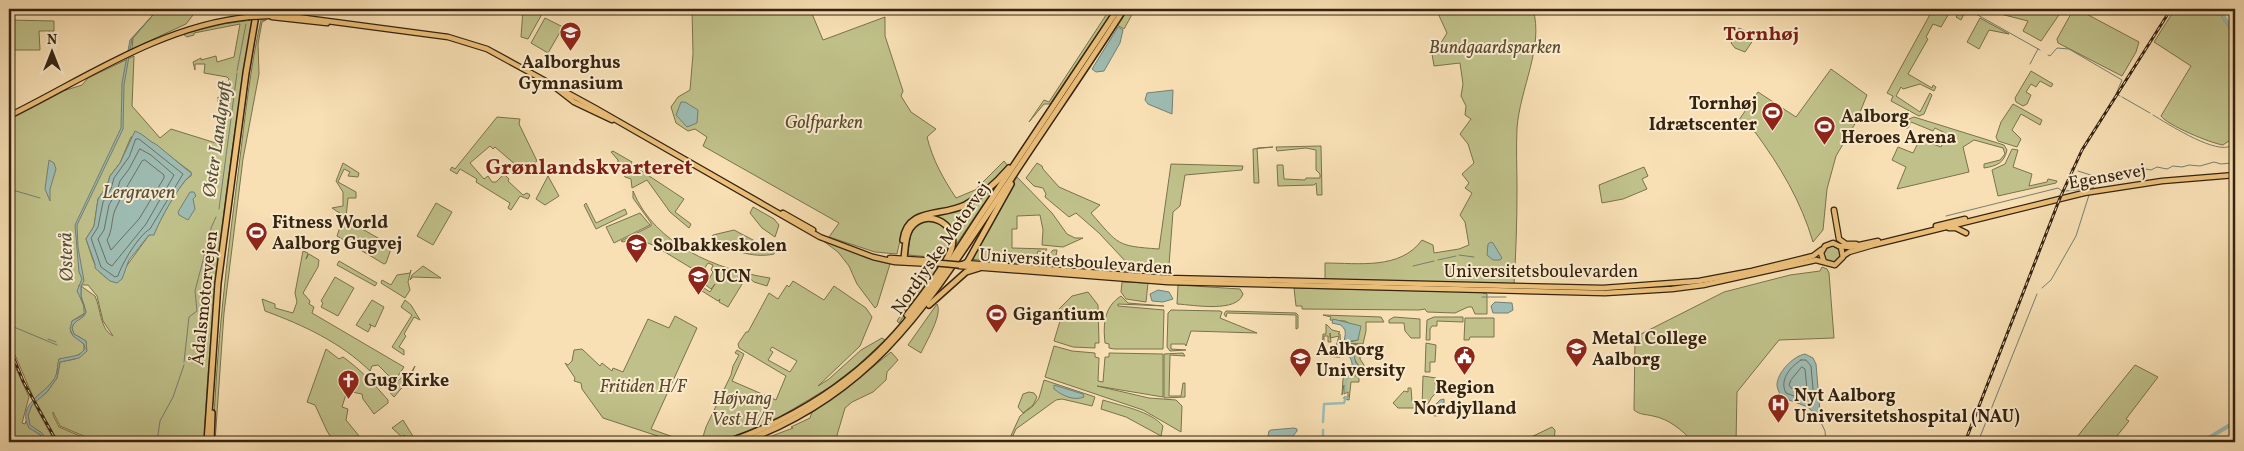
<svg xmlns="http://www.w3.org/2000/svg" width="2244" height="451" viewBox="0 0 2244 451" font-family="Vollkorn,serif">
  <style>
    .green { fill: #c0c18a; stroke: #7a724d; fill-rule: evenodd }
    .water { fill: #9ebcb3; stroke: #747f72 }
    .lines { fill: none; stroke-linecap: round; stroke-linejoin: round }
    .shore { stroke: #6a7062; stroke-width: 1 }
    .stream { stroke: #747f72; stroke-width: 1 }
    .canal { stroke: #9ebcb3; stroke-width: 2.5 }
    .river { stroke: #9ebcb3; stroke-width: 4 }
    .major-casing { stroke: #352310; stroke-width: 7 }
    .highway-casing { stroke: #352310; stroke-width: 8 }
    .major { stroke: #ecc07a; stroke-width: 4.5 }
    .highway { stroke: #ecc07a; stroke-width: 5 }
    .rail-casing { stroke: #352310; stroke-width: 3 }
    .rail { stroke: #faebce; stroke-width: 1; stroke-dasharray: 4; stroke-linecap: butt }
    .major-bridge-casing { stroke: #352310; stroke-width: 7; stroke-linecap: butt }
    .highway-bridge-casing { stroke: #352310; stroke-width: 8; stroke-linecap: butt }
    .major-bridge { stroke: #ecc07a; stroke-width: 4.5 }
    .highway-bridge { stroke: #ecc07a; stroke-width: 5 }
    .labels { text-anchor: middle; stroke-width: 4; stroke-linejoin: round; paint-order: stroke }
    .park-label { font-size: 18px; font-style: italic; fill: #584a2e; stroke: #faebce }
    .poi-label { font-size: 18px; font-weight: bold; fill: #352310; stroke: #faebce; text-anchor: start }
    .street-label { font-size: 18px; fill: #352310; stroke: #faebce }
    .water-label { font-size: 19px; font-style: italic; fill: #545141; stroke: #faebce }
    .quarter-label { font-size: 20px; font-weight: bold; fill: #7a1f14; stroke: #faebce }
    .district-label { font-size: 22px; font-weight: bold; fill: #7a1f14; stroke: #faebce }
  </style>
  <rect width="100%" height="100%" fill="#f8e0b4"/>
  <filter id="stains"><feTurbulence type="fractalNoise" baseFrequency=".004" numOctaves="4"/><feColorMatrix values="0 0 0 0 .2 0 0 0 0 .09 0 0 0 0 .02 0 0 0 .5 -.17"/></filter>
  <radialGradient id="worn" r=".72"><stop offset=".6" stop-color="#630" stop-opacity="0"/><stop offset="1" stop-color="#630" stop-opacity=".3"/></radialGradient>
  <!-- green -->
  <g class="green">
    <path d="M 158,9 L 185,9 L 193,15 L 186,24 L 132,49 L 133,38 Z"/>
    <path d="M 523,9 L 532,9 L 542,14 L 528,39 L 521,37 Z"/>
    <path d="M 692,9 L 810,9 L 823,40 L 885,17 L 885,36 L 903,91 L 901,96 L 911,112 L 936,129 L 927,137 C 933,161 943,178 956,198 L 975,190 L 1004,161 L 1008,166 C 994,182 979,197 959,205 C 920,223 909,196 897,254 L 875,252 L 829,237 L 839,223 L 703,146 L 707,137 L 695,129 L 688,131 L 676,123 L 671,107 L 678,97 L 690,90 L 693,54 Z"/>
    <path d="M 1110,9 L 1114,9 L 1050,104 L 1044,104 L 1029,122 L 1044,100 L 1049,102 Z"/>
    <path d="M 1128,9 L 1135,9 L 1124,29 L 1117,25 Z"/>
    <path d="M 1436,9 L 1533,9 C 1544,47 1520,88 1517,128 C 1516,148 1517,169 1517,189 C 1517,221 1516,252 1514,284 L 1325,279 L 1325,263 C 1359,263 1400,270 1422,240 L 1433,245 L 1434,253 L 1459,249 L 1469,245 L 1465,222 L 1460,215 L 1472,193 L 1465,188 L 1469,183 L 1462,174 L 1474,163 L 1468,144 L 1460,134 L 1471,119 L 1465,115 L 1466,106 L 1461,96 L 1463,84 L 1460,63 L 1434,66 L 1431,48 L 1439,46 L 1447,33 Z"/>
    <path d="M 1933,9 L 1966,10 L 1961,20 L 1956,17 L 1958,14 L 1951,10 L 1941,27 L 1933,24 L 1926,37 L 1928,39 L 1908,74 L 1932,88 L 1933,85 L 1936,87 L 1934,91 L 1920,84 L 1903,89 L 1901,87 L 1896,96 L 1920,112 L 1930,93 L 1932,95 L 1924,114 L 1919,116 L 1891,101 L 1893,96 L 1887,93 Z"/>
    <path d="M 1981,9 L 2063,9 L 2041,41 L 2023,31 L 2028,21 Z"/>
    <path d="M 2175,9 L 2217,9 L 2235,38 L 2235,130 L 2233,138 L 2223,145 C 2210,143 2167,125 2161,116 L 2191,66 L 2154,42 Z"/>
    <path d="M 2079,10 L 2139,42 L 2136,52 L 2122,76 L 2058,43 L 2057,39 L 2072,12 Z"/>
    <path d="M 545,18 L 563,27 L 548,53 L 531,43 Z"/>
    <path d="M 1980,18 L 2009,34 L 1989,30 L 1979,49 L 1967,42 Z"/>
    <path d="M 9,20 L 54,21 L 54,31 L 39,31 L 40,50 L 9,50 Z"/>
    <path d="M 253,20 C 228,159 211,301 204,442 L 98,442 L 60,426 L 53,412 L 53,415 L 59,427 L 94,442 L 74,442 L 74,440 L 70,440 L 71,442 L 57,442 L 35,401 L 47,392 L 57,378 L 60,362 L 75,359 L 86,351 L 86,341 L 74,334 L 72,328 C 74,319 82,320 86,312 L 81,296 L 81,286 L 95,296 C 101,309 100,330 113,336 L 103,321 L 97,296 L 88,285 L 79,285 C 78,300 84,300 85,313 L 72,321 L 71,333 L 84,344 L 84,351 L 75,357 L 59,359 L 56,377 L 46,389 L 34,399 L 9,341 L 9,119 L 63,91 L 82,85 L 88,78 L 134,56 L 132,106 L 160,138 L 171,129 L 219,144 L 226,107 L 218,102 L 218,97 L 226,97 L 227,93 L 224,92 L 225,86 L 221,85 L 219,90 L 221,80 L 228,83 L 229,79 L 227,77 L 204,73 L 205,64 L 195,64 L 195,70 L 193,62 L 201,58 L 201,60 L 216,56 L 217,62 L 234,57 L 240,24 L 194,33 L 194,35 L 187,37 L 183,34 L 223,24 ZM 143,136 L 191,172 L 191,176 C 181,180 158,223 154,234 L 149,235 L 115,282 C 94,275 93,258 86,239 L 94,226 L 98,199 L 107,186 L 110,176 L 120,163 L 131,137 Z"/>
    <path d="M 261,20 L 266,20 L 262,22 L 258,44 L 259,74 L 243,159 L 224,313 L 215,442 L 213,442 C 216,350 227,258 239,166 C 245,118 250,68 261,20 Z"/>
    <path d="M 1739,28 L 1756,36 L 1745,52 L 1735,48 L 1731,43 Z"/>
    <path d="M 1831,69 L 1867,95 L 1856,122 L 1836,156 L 1827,189 L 1823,230 L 1813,242 C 1801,201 1780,166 1755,132 L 1746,128 L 1739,120 L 1758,92 L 1796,117 Z"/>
    <path d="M 2031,71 L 2053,84 L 2051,87 L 2040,81 L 2036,87 L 2031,84 L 2026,92 L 2031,95 L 2027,104 L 2023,106 L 2016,102 L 2015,98 Z"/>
    <path d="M 2013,104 L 2042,120 L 2040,125 L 2021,114 L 2012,130 L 2021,139 L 2017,147 L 1998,141 L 1996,137 L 2001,122 Z"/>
    <path d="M 497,117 L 520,119 L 519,124 L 537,161 L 524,172 L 495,147 L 493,149 L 490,146 L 470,163 L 484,179 L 488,176 L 492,182 L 496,182 L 504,174 L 509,179 L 508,181 L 523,195 L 527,193 L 530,195 L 528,199 L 520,196 L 511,210 L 508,208 L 510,203 L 476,182 L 477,179 L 460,169 L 457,174 L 450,170 L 452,167 L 455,169 Z"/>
    <path d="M 1914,117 L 2004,145 L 2007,150 C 2004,163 1997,166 1984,168 L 1984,164 L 2000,160 L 2005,154 L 2003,148 L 1974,140 L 1963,147 L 1969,172 L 1897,189 L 1906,167 L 1892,160 L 1898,147 L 1913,153 L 1920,139 L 1941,147 L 1947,134 L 1935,128 L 1933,131 L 1911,122 L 1908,128 L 1906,128 L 1909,119 Z"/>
    <path d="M 1321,146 L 1322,195 L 1317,195 L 1316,183 L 1314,185 L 1278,186 L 1277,165 L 1283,165 L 1284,179 L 1305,180 L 1306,178 L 1320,178 L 1320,174 L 1316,170 L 1316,150 L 1306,148 L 1277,151 L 1276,147 Z"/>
    <path d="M 1273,147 L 1257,148 L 1259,183 L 1254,183 L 1253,149 Z"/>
    <path d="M 2012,149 L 2018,150 L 2013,167 L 2032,174 L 2029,186 L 2047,182 L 2048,179 L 2057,181 L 2056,183 L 1998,196 L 1992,170 L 2005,164 Z"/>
    <path d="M 613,151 L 632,162 L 631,164 L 684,199 L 675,212 L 691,224 L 689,228 L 670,212 L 647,180 L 632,188 L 631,179 L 625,177 L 622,170 L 618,170 L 618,160 L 611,152 Z"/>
    <path d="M 343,163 L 359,173 L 358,177 L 348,176 L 350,172 L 344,169 L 338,182 L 356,192 L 356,198 L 348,198 L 346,217 L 332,208 L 343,206 L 343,192 L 336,181 Z"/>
    <path d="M 1037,163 L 1042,166 L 1043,169 L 1059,187 L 1100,205 L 1091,213 C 1119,245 1116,246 1159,249 L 1171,164 L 1243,166 L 1242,170 L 1185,175 L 1180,206 L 1173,212 L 1169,265 L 1173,270 L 1133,267 L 1128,264 L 1099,233 L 1076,213 L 1069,217 L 1045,197 L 1046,194 L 1043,188 L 1034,186 L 1026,178 Z"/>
    <path d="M 1644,167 L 1648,176 L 1642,179 L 1647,189 L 1623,199 L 1602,203 L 1599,185 Z"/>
    <path d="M 548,176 L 559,196 L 545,205 L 536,199 Z"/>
    <path d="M 1017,177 L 1052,213 L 1067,234 L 1075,238 L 1083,238 L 1063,247 L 1042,245 L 1043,230 L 1040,215 L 1017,216 L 1017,229 L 1012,229 L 1012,248 L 1047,249 L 1045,252 L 1038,251 L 1035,259 L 1050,264 L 1051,256 L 1049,255 L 1053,250 L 1057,250 L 1054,267 L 1009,264 L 971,259 Z"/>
    <path d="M 993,190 L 955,246 C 956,231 950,221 935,216 L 966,207 Z"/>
    <path d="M 633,191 C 655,245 717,270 770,278 L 767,286 L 754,282 L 747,276 L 728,307 L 719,302 L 720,299 L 718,301 L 702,291 L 704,288 L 710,292 L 715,284 L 711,289 L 703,283 L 706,278 L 709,279 L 713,272 L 711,270 L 713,265 L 708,263 L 701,274 L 655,246 L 641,240 L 638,244 L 634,238 L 623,242 L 621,241 L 651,226 L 651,223 L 633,198 Z"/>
    <path d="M 436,203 L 452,212 L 433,245 L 417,236 Z"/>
    <path d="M 586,203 L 596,223 L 625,209 L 627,214 L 596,229 L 584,205 Z"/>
    <path d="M 753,207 L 774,219 L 779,225 L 775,237 L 762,228 L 750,213 Z"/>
    <path d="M 640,213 L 650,225 L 614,243 L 606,227 Z"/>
    <path d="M 343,218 L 392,246 L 386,263 L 384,264 L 337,236 Z"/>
    <path d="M 927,220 L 941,224 C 952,236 950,245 942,258 L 908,255 C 910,238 909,226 927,220 Z"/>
    <path d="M 734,230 L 774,251 L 774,254 C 752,259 730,249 710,240 L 713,235 Z"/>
    <path d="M 822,240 L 867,258 L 890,264 L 877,306 L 875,308 L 857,284 L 849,266 L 838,252 Z"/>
    <circle cx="1832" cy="254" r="9"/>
    <path d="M 303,251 L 308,253 L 306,259 L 309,254 L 319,260 L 318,267 L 303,293 L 310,301 L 309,304 L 314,307 L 312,313 L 404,367 L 398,376 L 389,376 L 378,365 L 372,366 L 370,371 C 340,342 303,325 265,311 L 262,299 L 275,304 L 275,308 L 293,313 L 297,302 L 295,293 Z"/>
    <path d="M 339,261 L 377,283 L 375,286 L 337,265 Z"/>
    <path d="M 423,266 L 441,278 L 413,277 L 410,280 L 412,275 Z"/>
    <path d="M 932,267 L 938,268 L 899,323 L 897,321 Z"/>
    <path d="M 1822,267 L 1827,269 L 1829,273 L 1834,338 L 1779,340 L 1737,392 L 1736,442 L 1693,442 C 1682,430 1669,419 1653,416 C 1645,414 1640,415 1634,410 L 1635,338 L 1637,336 L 1724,292 L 1790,275 L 1820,271 Z"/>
    <path d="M 411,270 L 408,282 L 410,290 L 405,298 L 381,283 L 382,280 L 391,285 L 397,275 L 410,273 Z"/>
    <path d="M 335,277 L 354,288 L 338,316 L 321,307 L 323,303 L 321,301 Z"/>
    <path d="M 793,281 L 824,300 L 834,286 L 866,308 L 872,317 L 860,346 L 818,386 L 829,379 L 861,350 L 882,338 L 885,340 L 857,366 L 830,387 L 768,424 L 717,442 L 689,442 L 702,440 L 706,427 L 731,375 L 733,366 L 739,355 L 735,353 L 737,350 L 744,354 L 732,381 L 776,400 L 786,376 L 739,348 L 738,344 L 746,332 L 748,332 L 769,293 L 778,299 L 787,285 L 789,287 ZM 772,347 L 797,361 L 790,372 L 768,360 L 773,352 L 770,350 Z"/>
    <path d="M 1122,282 L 1148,283 L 1146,302 L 1126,299 L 1121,292 Z"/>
    <path d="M 1178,285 L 1240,289 L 1243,294 C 1237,313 1194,305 1177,304 Z"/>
    <path d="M 1294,288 L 1480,292 L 1487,294 L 1487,314 L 1475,314 L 1472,307 L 1468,307 L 1455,313 L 1427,312 L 1425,309 L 1419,310 L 1302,309 L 1302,306 L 1296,306 Z"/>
    <path d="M 1088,292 L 1098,305 L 1099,343 L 1095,343 L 1095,348 L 1073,347 L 1054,341 L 1060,321 L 1058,310 L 1072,296 Z"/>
    <path d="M 1121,296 L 1128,303 L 1164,306 L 1118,304 L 1118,306 L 1164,310 L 1163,349 L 1114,349 L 1109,348 L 1109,344 L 1105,343 C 1103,324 1104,307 1121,296 Z"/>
    <path d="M 372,300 L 384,307 L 375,327 L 369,324 L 371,326 L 368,332 L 356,325 Z"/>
    <path d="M 405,300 L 411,305 L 420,320 L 414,317 L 404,334 L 406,336 L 399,347 L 404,350 L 404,355 L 392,347 L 412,315 L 401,307 Z"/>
    <path d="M 937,304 C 943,314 926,342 921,353 L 908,345 Z"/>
    <path d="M 1171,310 L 1220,311 L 1222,312 L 1220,318 L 1257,333 L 1191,331 L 1186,346 L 1185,344 L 1171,344 L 1171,349 L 1186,350 L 1170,351 L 1167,347 L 1168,313 Z"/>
    <path d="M 1226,311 L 1296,313 L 1298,315 L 1298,328 L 1296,329 L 1296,315 L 1227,313 L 1226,317 L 1224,314 Z"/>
    <path d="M 1323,315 L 1381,317 L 1384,322 L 1366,322 L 1366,331 L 1363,344 L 1345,343 L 1358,340 L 1359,329 L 1345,321 L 1330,320 L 1331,317 Z"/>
    <path d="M 675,316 L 697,328 L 651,429 L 687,442 L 676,442 L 603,418 L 582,389 L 581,383 L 574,381 L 575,378 L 565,363 L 568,365 L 572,361 L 574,350 L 582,349 L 600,366 L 602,363 L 612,371 L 613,368 L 623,372 L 648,319 L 669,328 Z"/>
    <path d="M 1394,317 L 1420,319 L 1420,338 L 1411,338 L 1405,331 L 1404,323 L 1389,323 L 1389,320 Z"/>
    <path d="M 1434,317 L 1463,317 L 1463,322 L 1437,321 L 1437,326 L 1432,326 L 1430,329 L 1430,340 L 1426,340 L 1427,320 Z"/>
    <path d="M 1465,318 L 1494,318 L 1494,337 L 1470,337 L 1469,340 L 1464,340 Z"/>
    <path d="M 1326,324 L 1332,330 L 1340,332 L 1338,334 L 1340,334 L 1341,354 L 1339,354 L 1339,350 L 1335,350 L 1339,336 L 1330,338 L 1330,333 L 1331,342 L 1328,342 L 1328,336 L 1324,336 L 1324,346 L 1328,350 L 1325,351 L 1324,355 L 1340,357 L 1322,356 L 1323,334 L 1326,334 Z"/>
    <path d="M 1426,343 L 1436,345 L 1435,362 L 1430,362 L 1430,372 L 1425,372 Z"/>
    <path d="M 1345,344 L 1361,345 L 1360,359 L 1364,365 L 1363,371 L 1358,375 L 1351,375 L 1360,368 L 1353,357 L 1355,350 Z"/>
    <path d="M 1054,346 L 1072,351 L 1095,353 L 1095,357 L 1099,358 L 1098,381 L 1103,382 L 1105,357 L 1109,357 L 1109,353 L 1163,354 L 1163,397 L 1097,386 L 1149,398 L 1176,400 L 1182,406 L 1181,432 L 1143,410 L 1045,377 Z"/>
    <path d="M 326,349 L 339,359 L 343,357 C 360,369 374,384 388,400 L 388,403 L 374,414 L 363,399 L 362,394 L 347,391 L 342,407 L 348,409 L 346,420 L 364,442 L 334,442 L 327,431 L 315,405 L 307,402 Z"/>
    <path d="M 891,352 L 898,360 L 887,372 L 886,380 L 873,392 L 852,402 L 845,408 L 835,442 L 756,442 L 793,428 L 791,427 L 810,418 L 812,412 L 838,395 Z"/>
    <path d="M 9,353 L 29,397 L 22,423 L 25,424 L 26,421 C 30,432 42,432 45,442 L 9,442 Z"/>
    <path d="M 1183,353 L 1185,356 L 1170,355 L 1169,396 L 1181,396 L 1183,383 L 1185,383 L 1185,397 L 1164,398 L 1164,354 Z"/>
    <path d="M 2135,365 L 2158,377 L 2126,419 L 2129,421 L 2112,442 L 2073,442 Z"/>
    <path d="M 415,366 L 410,378 L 394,397 L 374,374 L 392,384 L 395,391 L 396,383 L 402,377 L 407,379 Z"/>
    <path d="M 1346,375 L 1357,376 L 1359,379 L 1359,382 L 1351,382 L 1349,400 L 1344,399 L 1344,397 L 1348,397 L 1348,392 L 1344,394 L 1344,385 L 1342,395 L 1343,379 Z"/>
    <path d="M 1423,376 L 1436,378 L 1434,380 L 1436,386 L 1440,389 L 1432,397 L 1426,407 L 1422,408 Z"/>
    <path d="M 1044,380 L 1095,397 L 1092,406 L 1062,399 L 1056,400 L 1016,429 L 1010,442 L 1008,442 L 1020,416 L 1033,406 L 1039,398 Z"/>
    <path d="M 1408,388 L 1411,388 L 1412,401 L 1418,400 L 1419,408 L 1398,408 L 1393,403 L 1404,391 L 1408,392 Z"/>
    <path d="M 1029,392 L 1034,393 L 1037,397 L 1033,405 L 1023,413 L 1018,407 L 1023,394 Z"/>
    <path d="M 1103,400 C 1121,406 1151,411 1163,426 L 1161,436 L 1126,417 L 1101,409 Z"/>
    <path d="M 33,402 L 55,442 L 47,442 L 42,433 L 30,426 L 28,415 Z"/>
    <path d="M 403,420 L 414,438 L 411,440 L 410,438 L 408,440 L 404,435 L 402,437 L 392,428 Z"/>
    <path d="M 1552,427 L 1555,430 L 1554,442 L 1527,442 L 1527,439 Z"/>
  </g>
  <!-- water -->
  <g class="water">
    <path d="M 156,9 L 158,9 L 132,39 L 124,85 L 123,129 L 77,225 L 78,247 L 84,281 L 81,286 L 81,296 L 86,312 C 84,320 74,319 72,328 L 74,334 L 86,341 L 87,351 L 79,358 L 60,362 L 57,378 L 47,392 L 32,405 L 28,415 L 30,425 L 42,433 L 47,442 L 45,442 L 41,435 L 29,428 C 15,401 49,394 56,375 C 58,371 57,365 59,359 L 79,355 L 85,349 L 84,344 L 73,336 L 70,329 L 72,321 L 84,315 L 84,305 L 77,291 L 82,279 L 79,272 L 75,225 L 121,128 L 122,83 L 130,40 L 152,16 Z"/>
    <path d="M 1118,27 L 1123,30 L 1120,43 L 1104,71 L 1096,72 L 1092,69 Z"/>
    <path d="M 1173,90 L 1172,114 L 1148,104 L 1145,100 L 1147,93 Z"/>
    <path d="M 681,102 L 685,102 L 698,110 L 697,123 L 687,127 L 676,115 Z"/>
    <path d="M 135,131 C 144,134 148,141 157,145 L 192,174 C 181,181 159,221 154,235 L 149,235 L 129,260 L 122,279 L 117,283 L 110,281 L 95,268 L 95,264 L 86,239 L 94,226 L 98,199 L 107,186 L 110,176 L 120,163 Z"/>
    <path d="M 49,160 L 54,163 L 56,169 L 50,189 L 50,201 L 45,189 Z"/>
    <path d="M 190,192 L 194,192 L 196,196 L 193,199 L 195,209 L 188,220 L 179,215 L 178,212 Z"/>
    <path d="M 1491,242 L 1493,243 L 1502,258 L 1500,260 L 1493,260 L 1487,255 L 1488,244 Z"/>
    <path d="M 1158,290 L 1169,292 L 1173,299 L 1163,302 L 1152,301 L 1150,294 Z"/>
    <path d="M 1495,302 L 1512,303 L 1513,310 L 1508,313 L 1493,313 L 1491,306 Z"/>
    <path d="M 1333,319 L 1361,326 L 1358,340 L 1345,342 L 1346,345 L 1354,348 C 1356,357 1352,360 1360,367 L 1351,375 L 1349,374 C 1358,361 1345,355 1344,343 C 1344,339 1346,335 1345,330 L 1341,325 L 1332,323 Z"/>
    <path d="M 1805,354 L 1813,358 L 1816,364 L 1820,412 L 1815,415 L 1808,407 L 1781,397 C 1780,393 1777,389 1777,385 C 1777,373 1793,356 1805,354 Z"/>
    <path d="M 1054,385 L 1083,394 L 1084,397 C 1073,401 1063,396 1054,389 Z"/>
    <path d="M 1444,399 L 1444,415 L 1434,416 L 1432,408 L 1440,400 Z"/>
    <path d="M 1294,428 L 1297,429 L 1297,431 L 1293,436 L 1293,442 L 1284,442 L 1268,436 L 1269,431 L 1271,430 Z"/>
  </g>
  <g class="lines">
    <!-- shore -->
    <g class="shore">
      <path d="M 136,139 L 139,139 L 183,174 L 150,229 C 139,235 122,263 118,276 L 115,277 L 101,267 L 91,238 L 98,227 L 103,202 L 111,189 L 114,178 L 129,157 Z"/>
      <path d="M 140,149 L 151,155 L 174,175 L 146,224 L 112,266 L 107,263 L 98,239 L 104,230 L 109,205 L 117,191 L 120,181 L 129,169 Z"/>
      <path d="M 145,160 L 164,175 L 164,178 L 139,219 L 111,250 L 107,240 C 113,230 111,220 115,210 C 123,192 133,177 142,161 Z"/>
      <path d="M 1801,360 L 1806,360 L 1811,366 L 1814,400 L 1812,403 L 1786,393 C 1779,380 1790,367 1801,360 Z"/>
      <path d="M 1802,367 L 1805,369 L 1807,390 L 1804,393 L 1791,388 L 1789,385 L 1791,380 Z"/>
    </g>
    <!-- stream -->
    <g class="stream">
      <path d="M 1967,9 L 2040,50"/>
      <path d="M 2048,55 L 2050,56 L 2057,48 L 2069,49 L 2122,80 L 2116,94"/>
      <path d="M 2030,64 L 2038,49"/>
      <path d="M 237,71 L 246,24"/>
      <path d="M 2118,95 L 2120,96"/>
      <path d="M 2122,97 L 2150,113"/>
      <path d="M 2153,115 C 2168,124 2210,151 2228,147 L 2235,140"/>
      <path d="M 2233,142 L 2235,151"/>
      <path d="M 2071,169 L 2072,169"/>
      <path d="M 2145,169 L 2151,170 L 2157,167 L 2167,169 L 2173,166 L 2182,167 L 2189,165 L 2200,166 L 2214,162 L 2221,164 L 2231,163 L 2235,158"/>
      <path d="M 2078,171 L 2097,177"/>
      <path d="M 9,189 L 40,198"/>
      <path d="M 2066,191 L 2093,188 L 2097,177 C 2113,175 2128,174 2142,168"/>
      <path d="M 219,209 L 237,73"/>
      <path d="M 1946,216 L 2058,188 L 2062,191"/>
      <path d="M 1459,255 L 1474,257"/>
      <path d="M 1438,260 L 1456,256"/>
      <path d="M 1413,266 L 1434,261"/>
      <path d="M 2042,288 L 2051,280 L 2076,236 L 2089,195"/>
      <path d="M 1482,297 L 1506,297"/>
      <path d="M 9,325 L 57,345"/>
      <path d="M 48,339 L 56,342"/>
      <path d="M 184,362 L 189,317 L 197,311 L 195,291 L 206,249 L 211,241 L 211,228 L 216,217"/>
      <path d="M 1817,414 L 1825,431 L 1826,442"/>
      <path d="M 157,442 L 160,421 L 173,397 L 184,365"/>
      <path d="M 1978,442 L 2037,294"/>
    </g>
    <!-- canal -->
    <g class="canal">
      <path d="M 1346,391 L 1346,380 L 1350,375"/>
      <path d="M 1323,422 L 1324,404 L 1344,403 L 1346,397"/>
      <path d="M 1323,442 L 1323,430"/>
    </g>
    <!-- river -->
    <g class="river">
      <path d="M 2219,9 L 2235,35"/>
      <path d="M 2202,442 L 2235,422"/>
    </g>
    <defs>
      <g id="major">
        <path d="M 267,16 L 282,15 L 448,37 L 487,49 L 595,108 L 820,237 L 873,257 L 895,262 L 933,264"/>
        <path d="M 272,17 L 327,23"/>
        <path d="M 556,88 L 574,102 L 612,120"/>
        <path d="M 9,116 C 86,78 161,26 248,17"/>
        <path d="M 1834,210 L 1839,239 L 1846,244 L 1856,244"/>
        <path d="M 783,213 L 813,230"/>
        <path d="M 1936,226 L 1965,219"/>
        <path d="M 1949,228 L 1956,228 L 1966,233"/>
        <path d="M 1839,246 L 1850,247 L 1878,241"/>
        <path d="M 1843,256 L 1849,252 L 1873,245 L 2084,193 L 2162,181 L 2235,175"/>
        <path d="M 890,258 L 937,261"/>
        <path d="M 965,263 L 1168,278 L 1603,288 L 1699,281 L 1752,271 L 1813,256 L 1821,250"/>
        <path d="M 959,266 L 1168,282 L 1605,293 L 1672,289 L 1703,285 L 1816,260 L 1835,265 L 1843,257 L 1841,247 L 1833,243 L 1825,246 L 1821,253 L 1824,262"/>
      </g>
      <g id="highway">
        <path d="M 903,240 C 907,207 941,217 965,205 C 982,196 996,183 1009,168"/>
        <path d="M 904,259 C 905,250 905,237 910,229 C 924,207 958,222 952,247 C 948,262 918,301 907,315"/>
        <path d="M 929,264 L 937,263"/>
        <path d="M 959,265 L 965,264 L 968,261 L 1011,184"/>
        <path d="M 929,305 L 966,272 L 979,268"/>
        <path d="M 207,442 L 218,283 L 246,73 L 257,9"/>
        <path d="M 211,442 L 212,413"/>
        <path d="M 728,442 C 796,419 858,379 904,324 C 936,287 961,244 988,204 C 1032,139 1075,74 1118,9"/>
        <path d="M 742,442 C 880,391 931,297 1009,182 C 1047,124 1087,67 1124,9"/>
      </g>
    </defs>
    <!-- major casing -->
    <use href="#major" class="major-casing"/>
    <!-- highway casing -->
    <use href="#highway" class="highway-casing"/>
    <!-- major -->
    <use href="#major" class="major"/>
    <!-- highway -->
    <use href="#highway" class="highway"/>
    <defs>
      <g id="rail">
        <path d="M 9,346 L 23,381 L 57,442"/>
        <path d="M 1965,442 L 2060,198 L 2082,150 L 2171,9"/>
      </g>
    </defs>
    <!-- rail casing -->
    <use href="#rail" class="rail-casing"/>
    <!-- rail -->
    <use href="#rail" class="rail"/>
    <defs>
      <path id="major-bridge" d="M 248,17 L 267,16"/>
      <path id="highway-bridge" d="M 937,263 L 959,265"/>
    </defs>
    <!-- major-bridge casing -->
    <use href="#major-bridge" class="major-bridge-casing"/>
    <!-- highway-bridge casing -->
    <use href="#highway-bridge" class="highway-bridge-casing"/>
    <!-- major-bridge -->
    <use href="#major-bridge" class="major-bridge"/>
    <!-- highway-bridge -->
    <use href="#highway-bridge" class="highway-bridge"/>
  </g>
  <!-- icons -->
  <defs>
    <symbol id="school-pin" viewBox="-11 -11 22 30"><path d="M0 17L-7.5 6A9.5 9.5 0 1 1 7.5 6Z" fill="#8f2418" stroke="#faebce"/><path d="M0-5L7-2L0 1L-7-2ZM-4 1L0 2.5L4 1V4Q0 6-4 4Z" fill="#fff"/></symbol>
    <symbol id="stadium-pin" viewBox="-11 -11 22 30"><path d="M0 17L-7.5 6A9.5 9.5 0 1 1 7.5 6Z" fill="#8f2418" stroke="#faebce"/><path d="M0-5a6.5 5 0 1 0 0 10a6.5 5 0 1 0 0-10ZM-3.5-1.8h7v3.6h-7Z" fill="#fff"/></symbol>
    <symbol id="university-pin" viewBox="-11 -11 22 30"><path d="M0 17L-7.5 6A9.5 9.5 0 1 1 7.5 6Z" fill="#8f2418" stroke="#faebce"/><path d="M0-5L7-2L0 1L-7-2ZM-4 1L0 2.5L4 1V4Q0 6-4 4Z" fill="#fff"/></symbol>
    <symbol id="civic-pin" viewBox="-11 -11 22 30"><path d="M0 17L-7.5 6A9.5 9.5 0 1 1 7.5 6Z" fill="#8f2418" stroke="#faebce"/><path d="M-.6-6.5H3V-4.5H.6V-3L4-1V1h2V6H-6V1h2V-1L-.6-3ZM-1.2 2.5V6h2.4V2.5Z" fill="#fff"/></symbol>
    <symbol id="church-pin" viewBox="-11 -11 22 30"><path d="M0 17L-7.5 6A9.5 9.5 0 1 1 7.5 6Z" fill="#8f2418" stroke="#faebce"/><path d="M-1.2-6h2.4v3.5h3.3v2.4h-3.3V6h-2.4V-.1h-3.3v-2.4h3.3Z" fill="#fff"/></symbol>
    <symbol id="hospital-pin" viewBox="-11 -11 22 30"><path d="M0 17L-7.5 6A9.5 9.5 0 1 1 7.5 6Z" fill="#8f2418" stroke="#faebce"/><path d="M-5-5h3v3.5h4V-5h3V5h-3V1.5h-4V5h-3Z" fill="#fff"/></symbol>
  </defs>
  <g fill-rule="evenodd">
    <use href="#school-pin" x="558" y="20" width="25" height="34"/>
    <use href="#stadium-pin" x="1760" y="100" width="25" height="34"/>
    <use href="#stadium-pin" x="1812" y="114" width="25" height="34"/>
    <use href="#stadium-pin" x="244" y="220" width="25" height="34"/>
    <use href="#school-pin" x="624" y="232" width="25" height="34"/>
    <use href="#university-pin" x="686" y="264" width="25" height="34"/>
    <use href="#stadium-pin" x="984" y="302" width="25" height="34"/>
    <use href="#university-pin" x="1564" y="336" width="25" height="34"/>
    <use href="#civic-pin" x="1452" y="344" width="25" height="34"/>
    <use href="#university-pin" x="1288" y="346" width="25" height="34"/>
    <use href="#church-pin" x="336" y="368" width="25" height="34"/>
    <use href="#hospital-pin" x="1766" y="392" width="25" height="34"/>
  </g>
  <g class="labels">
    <!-- park labels -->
    <g class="park-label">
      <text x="1495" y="53">Bundgaardsparken</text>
      <text x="824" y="128">Golfparken</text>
      <text x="643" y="392">Fritiden H/F</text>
      <text x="742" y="404">Højvang<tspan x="742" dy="21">Vest H/F</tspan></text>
    </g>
    <!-- poi labels -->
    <g class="poi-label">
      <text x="571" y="68" text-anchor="middle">Aalborghus<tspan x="571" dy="21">Gymnasium</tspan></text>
      <text x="1757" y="109" text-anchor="end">Tornhøj<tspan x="1757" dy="21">Idrætscenter</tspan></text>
      <text x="1841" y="122">Aalborg<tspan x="1841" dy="21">Heroes Arena</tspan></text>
      <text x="272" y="228">Fitness World<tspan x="272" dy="21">Aalborg Gugvej</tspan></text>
      <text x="653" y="251">Solbakkeskolen</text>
      <text x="714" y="282">UCN</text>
      <text x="1013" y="320">Gigantium</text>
      <text x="1592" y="344">Metal College<tspan x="1592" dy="21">Aalborg</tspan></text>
      <text x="1316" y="355">Aalborg<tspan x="1316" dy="21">University</tspan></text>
      <text x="364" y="386">Gug Kirke</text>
      <text x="1465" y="393" text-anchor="middle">Region<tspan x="1465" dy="21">Nordjylland</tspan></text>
      <text x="1794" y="401">Nyt Aalborg<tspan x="1794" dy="21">Universitetshospital (NAU)</tspan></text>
    </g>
    <!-- street labels -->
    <g class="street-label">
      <text transform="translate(2107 176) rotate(-10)" y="6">Egensevej</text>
      <text transform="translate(940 248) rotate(-55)" y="6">Nordjyske Motorvej</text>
      <text transform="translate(1076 261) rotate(4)" y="6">Universitetsboulevarden</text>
      <text x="1541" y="277">Universitetsboulevarden</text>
      <text transform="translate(204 298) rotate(-84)" y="6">Ådalsmotorvejen</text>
    </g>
    <!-- water labels -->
    <g class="water-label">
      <text transform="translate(216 139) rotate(-82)" y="7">Øster Landgrøft</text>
      <text x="139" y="198">Lergraven</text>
      <text transform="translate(65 257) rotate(-92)" y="7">Østerå</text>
    </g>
    <!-- quarter labels -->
    <g class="quarter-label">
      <text x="1761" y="40">Tornhøj</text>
    </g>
    <!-- district labels -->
    <g class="district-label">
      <text x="589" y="174">Grønlandskvarteret</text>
    </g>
  </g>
  <!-- margin -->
  <rect width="2244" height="451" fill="none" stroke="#f8e0b4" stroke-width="30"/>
  <rect x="10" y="10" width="2224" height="431" fill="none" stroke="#352310" stroke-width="2.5"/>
  <rect x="15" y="15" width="2214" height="421" fill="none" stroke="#352310"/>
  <!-- north arrow -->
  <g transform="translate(52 52)" stroke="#faebce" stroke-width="4" paint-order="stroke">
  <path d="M0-4L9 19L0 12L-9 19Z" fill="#352310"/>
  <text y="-8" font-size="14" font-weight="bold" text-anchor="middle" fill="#352310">N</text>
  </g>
  <rect width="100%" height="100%" filter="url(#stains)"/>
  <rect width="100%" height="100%" fill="url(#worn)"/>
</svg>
